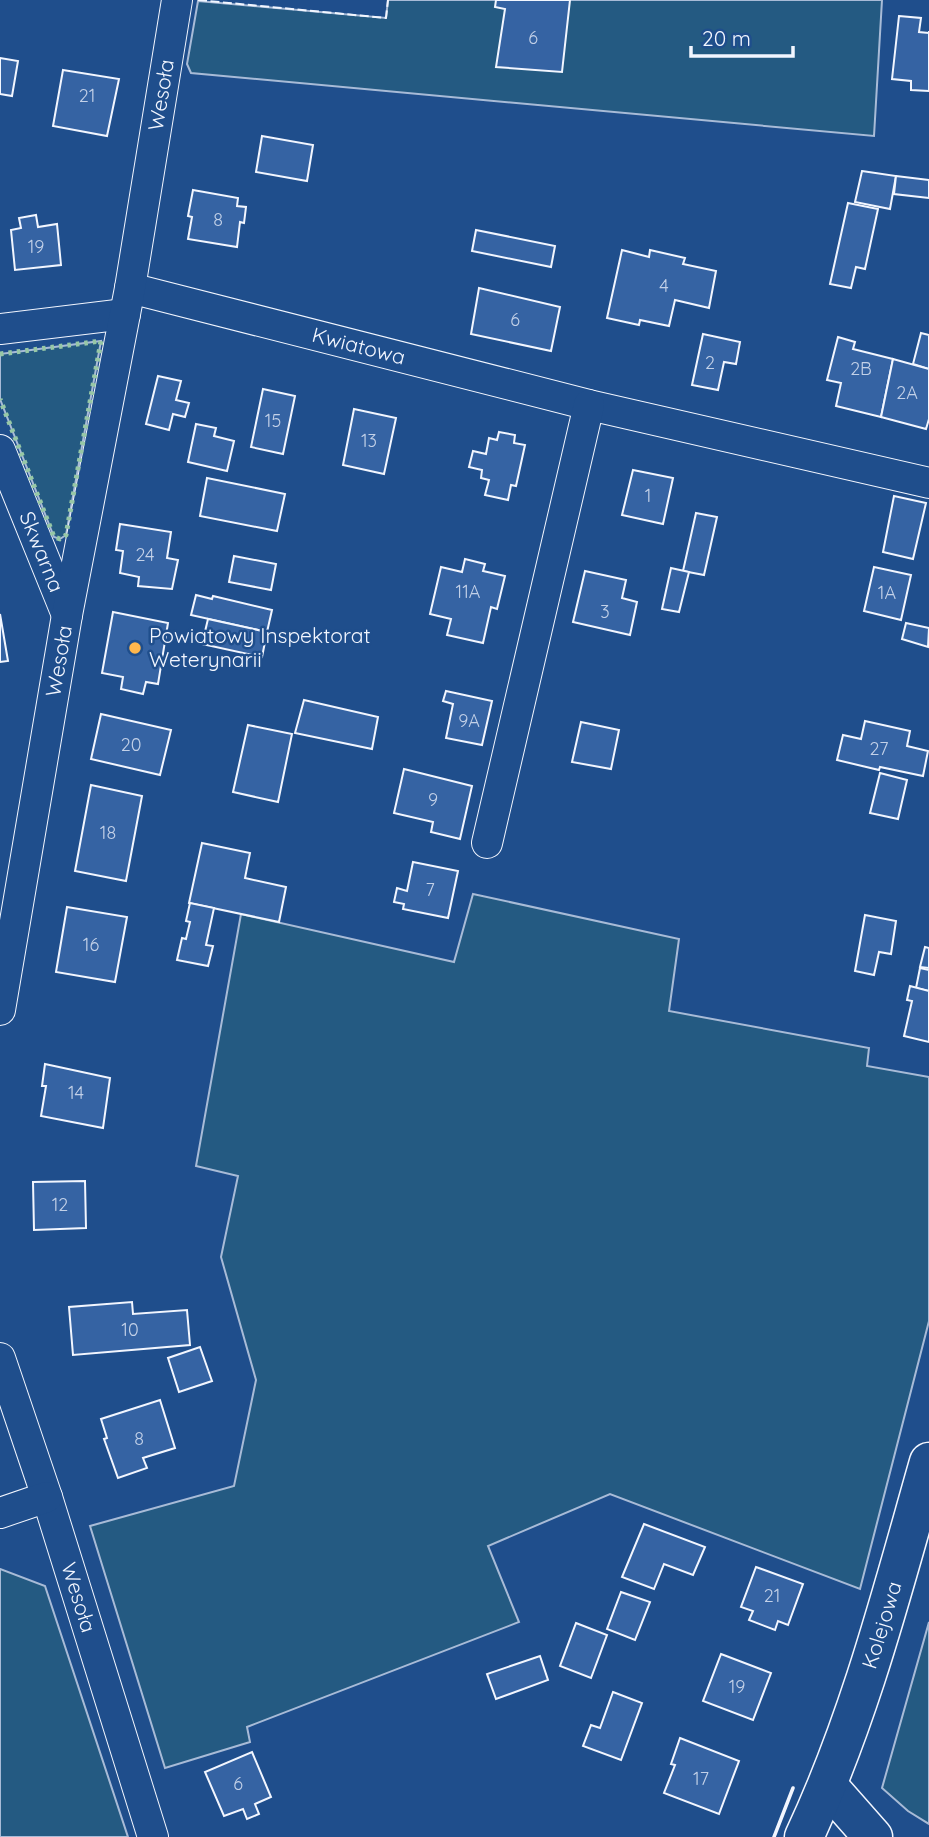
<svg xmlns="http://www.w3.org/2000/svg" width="929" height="1837" viewBox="0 0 929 1837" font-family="Quicksand,sans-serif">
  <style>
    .green { fill: #245a82; stroke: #a8bbd7; stroke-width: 2 }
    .building { fill: #3563a3; stroke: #f2f6ff; stroke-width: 2 }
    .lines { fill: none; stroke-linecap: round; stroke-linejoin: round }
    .minor-casing { stroke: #f2f6ff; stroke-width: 32 }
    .tertiary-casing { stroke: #f2f6ff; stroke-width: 41 }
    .minor { stroke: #1f4e8c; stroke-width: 30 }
    .tertiary { stroke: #1f4e8c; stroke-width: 38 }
    .hedge { stroke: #97c8a6; stroke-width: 5; stroke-dasharray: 3.5 5; stroke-linecap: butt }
    .fence { stroke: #f2f6ff; stroke-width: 2; stroke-dasharray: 9 3.5; stroke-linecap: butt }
    .wall { stroke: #f2f6ff; stroke-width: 3.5 }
    .poi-dot { fill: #ffb74d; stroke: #1f4e8c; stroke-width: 2.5 }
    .labels { text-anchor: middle; stroke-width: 5; stroke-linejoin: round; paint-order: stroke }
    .number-label { font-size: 18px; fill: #c3d1e8 }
    .street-label { font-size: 21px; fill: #f2f6ff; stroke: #1f4e8c }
    .poi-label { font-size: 21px; fill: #f2f6ff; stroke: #1f4e8c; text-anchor: start }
  </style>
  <rect width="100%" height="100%" fill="#1f4e8c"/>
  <!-- green -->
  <g class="green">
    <path d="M 388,0 L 882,0 L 874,136 L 191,73 L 187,64 L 198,1 L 386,18 Z"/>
    <path d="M 101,341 L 66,535 L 60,539 L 54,537 L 0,399 L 0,354 Z"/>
    <path d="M 473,894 L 679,939 L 669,1011 L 869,1048 L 867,1066 L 929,1077 L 929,1321 L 860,1589 L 610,1494 L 488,1546 L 519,1622 L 247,1727 L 250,1742 L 165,1768 L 90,1526 L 234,1486 L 256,1380 L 221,1257 L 238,1176 L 196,1166 L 241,914 L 454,962 Z"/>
    <path d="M 0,1569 L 45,1586 L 128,1837 L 0,1837 Z"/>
    <path d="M 929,1622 L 929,1824 L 908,1811 L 882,1788 Z"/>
  </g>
  <!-- building -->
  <g class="building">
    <path d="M 496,0 L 570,0 L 562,72 L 496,67 L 505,9 L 495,7 Z"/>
    <path d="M 899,16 L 921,18 L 919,32 L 929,33 L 929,31 L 929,91 L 911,90 L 911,81 L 892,79 Z"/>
    <path d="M 0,58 L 18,61 L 12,96 L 0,94 Z"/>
    <path d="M 63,70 L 119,79 L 107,136 L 53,126 Z"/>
    <path d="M 262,136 L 313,145 L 307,181 L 256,172 Z"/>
    <path d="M 862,171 L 896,176 L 890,209 L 855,202 Z"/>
    <path d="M 896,176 L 929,180 L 929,198 L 894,194 Z"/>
    <path d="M 193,190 L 238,198 L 237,206 L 246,207 L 244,223 L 240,222 L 237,247 L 188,239 L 192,217 L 188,216 Z"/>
    <path d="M 848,203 L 878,209 L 865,269 L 856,267 L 851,288 L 830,284 Z"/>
    <path d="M 36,215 L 38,227 L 57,224 L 61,265 L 15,270 L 11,230 L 21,228 L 19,218 Z"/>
    <path d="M 476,230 L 555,246 L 551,267 L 472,251 Z"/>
    <path d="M 622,250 L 649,257 L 650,250 L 685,258 L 683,264 L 716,271 L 709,308 L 675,300 L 669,326 L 640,320 L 639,325 L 607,318 Z"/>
    <path d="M 479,288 L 560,307 L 551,351 L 471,334 Z"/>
    <path d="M 921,333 L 929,335 L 929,369 L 913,364 Z"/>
    <path d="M 703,334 L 740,342 L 736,364 L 724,362 L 718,390 L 692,385 Z"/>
    <path d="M 838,337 L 855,342 L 853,349 L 893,359 L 881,417 L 836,406 L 841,383 L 827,380 Z"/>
    <path d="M 893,359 L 929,369 L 929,419 L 926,429 L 881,417 Z"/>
    <path d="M 158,376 L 181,381 L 176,400 L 189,403 L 185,417 L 173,414 L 169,430 L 146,424 Z"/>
    <path d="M 263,389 L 295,396 L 283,454 L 251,447 Z"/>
    <path d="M 354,409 L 396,418 L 384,474 L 343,465 Z"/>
    <path d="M 196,424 L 216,428 L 214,436 L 234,441 L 227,471 L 188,462 Z"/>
    <path d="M 499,432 L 515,435 L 514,443 L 525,445 L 516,486 L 511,485 L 508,500 L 485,495 L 489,480 L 481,478 L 482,470 L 469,467 L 473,451 L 486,454 L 489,438 L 497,440 Z"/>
    <path d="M 633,470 L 673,478 L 663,524 L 622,515 Z"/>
    <path d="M 207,478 L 285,494 L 277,531 L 200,516 Z"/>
    <path d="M 894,496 L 926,503 L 913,559 L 883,552 Z"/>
    <path d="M 696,513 L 717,517 L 704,575 L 683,571 Z"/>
    <path d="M 120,524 L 171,532 L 167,558 L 178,560 L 172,589 L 138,586 L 139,577 L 120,573 L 123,551 L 116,550 Z"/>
    <path d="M 234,556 L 276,564 L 271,590 L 229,582 Z"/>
    <path d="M 465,559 L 485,564 L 483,571 L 505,576 L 497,609 L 491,607 L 483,643 L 447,635 L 451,619 L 430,614 L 441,567 L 462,572 Z"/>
    <path d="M 874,567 L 911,575 L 901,620 L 864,611 Z"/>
    <path d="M 671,568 L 689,572 L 679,612 L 662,609 Z"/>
    <path d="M 585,571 L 626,580 L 622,598 L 637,602 L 630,635 L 573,622 Z"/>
    <path d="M 196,595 L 212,599 L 213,596 L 272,610 L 267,632 L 191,615 Z"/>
    <path d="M 113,612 L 168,623 L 158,684 L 146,682 L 143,694 L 121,689 L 123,677 L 102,673 Z"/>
    <path d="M 0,614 L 8,661 L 0,662 Z"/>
    <path d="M 208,619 L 267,632 L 262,657 L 202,644 Z"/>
    <path d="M 906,623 L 929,628 L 928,647 L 902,639 Z"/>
    <path d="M 446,691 L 492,701 L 482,745 L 446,738 L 453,704 L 443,701 Z"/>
    <path d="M 304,700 L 378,717 L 372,749 L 295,733 Z"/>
    <path d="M 101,714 L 171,730 L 160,775 L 91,759 Z"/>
    <path d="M 865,721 L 910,731 L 907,746 L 928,751 L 923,776 L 880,767 L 879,770 L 837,760 L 843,735 L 861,739 Z"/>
    <path d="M 581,722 L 619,730 L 611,769 L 572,762 Z"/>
    <path d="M 248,725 L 292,734 L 278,802 L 233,792 Z"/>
    <path d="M 404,769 L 472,786 L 460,839 L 431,832 L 433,822 L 394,813 Z"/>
    <path d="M 880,773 L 907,780 L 898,819 L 870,813 Z"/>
    <path d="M 91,785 L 142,796 L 126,881 L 75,871 Z"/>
    <path d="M 202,843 L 250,853 L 245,878 L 286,887 L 279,922 L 189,903 Z"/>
    <path d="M 413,862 L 458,871 L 448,918 L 403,909 L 404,904 L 394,902 L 397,888 L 407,891 Z"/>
    <path d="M 190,903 L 214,908 L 206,945 L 213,946 L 208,966 L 177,960 L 182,938 L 186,939 L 190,922 L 186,921 Z"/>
    <path d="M 67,907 L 127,917 L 115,982 L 56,972 Z"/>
    <path d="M 865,915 L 896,921 L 891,954 L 879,952 L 874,975 L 855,971 Z"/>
    <path d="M 925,947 L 929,948 L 929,968 L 920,967 Z"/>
    <path d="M 920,968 L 929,970 L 929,991 L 916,988 Z"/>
    <path d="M 910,986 L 929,991 L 929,1042 L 904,1036 L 912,1001 L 907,1000 Z"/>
    <path d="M 45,1064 L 110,1078 L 103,1128 L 41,1116 L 46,1086 L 42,1086 Z"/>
    <path d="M 85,1181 L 86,1228 L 34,1230 L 33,1182 Z"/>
    <path d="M 132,1302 L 133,1314 L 187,1310 L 190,1345 L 73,1355 L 69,1307 Z"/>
    <path d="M 200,1347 L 212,1381 L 179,1392 L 168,1358 Z"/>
    <path d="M 160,1400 L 175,1448 L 143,1458 L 147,1468 L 118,1478 L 104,1439 L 107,1438 L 101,1419 Z"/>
    <path d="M 644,1524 L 705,1547 L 693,1575 L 664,1564 L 654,1589 L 622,1577 Z"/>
    <path d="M 756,1567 L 803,1584 L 788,1625 L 778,1621 L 775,1630 L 749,1620 L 753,1611 L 741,1607 Z"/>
    <path d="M 621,1592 L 650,1602 L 635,1640 L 607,1629 Z"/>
    <path d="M 576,1623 L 607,1635 L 591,1678 L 560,1666 Z"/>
    <path d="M 721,1654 L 771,1673 L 753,1720 L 703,1701 Z"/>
    <path d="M 540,1656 L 548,1680 L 496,1699 L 487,1674 Z"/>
    <path d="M 613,1692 L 642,1703 L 621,1760 L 583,1746 L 591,1725 L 600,1728 Z"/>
    <path d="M 680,1738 L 739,1761 L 719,1814 L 664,1793 L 675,1765 L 671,1764 Z"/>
    <path d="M 252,1752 L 271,1797 L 255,1804 L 259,1814 L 247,1819 L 243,1809 L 224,1816 L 205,1772 Z"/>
  </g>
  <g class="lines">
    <defs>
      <g id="minor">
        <path id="s1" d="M 130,288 L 589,405 L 929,483"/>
        <path d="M 0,329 L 125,314"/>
        <path id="s2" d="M 0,450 L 67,615"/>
        <path d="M 487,843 L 589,405"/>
        <path id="s3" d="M 0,1010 L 67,615 L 130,288 L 177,0"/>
        <path id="s4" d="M 0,1358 L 47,1497 L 153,1837"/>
        <path d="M 0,1513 L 47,1497"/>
      </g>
      <g id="tertiary">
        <path d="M 828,1786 L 873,1837"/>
        <path id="s5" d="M 804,1837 C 860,1718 893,1588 929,1462"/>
      </g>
    </defs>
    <!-- minor casing -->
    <use href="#minor" class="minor-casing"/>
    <!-- tertiary casing -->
    <use href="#tertiary" class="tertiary-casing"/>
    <!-- minor -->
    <use href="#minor" class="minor"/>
    <!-- tertiary -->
    <use href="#tertiary" class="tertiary"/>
    <!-- hedge -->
    <path class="hedge" d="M 0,354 L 101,341 L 66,535 L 60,539 L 54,537 L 0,399"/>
    <!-- fence -->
    <path class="fence" d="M 198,0 L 386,18 L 388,0"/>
    <!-- wall -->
    <path class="wall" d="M 774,1837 L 793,1788"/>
  </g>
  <!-- markers -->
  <circle class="poi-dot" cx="135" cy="648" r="7"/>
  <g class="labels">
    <!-- number labels -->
    <g class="number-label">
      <text x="533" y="44">6</text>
      <text x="87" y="102">21</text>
      <text x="218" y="226">8</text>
      <text x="36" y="253">19</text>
      <text x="664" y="292">4</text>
      <text x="515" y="326">6</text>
      <text x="710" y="369">2</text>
      <text x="861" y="375">2B</text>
      <text x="907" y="399">2A</text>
      <text x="273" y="427">15</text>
      <text x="369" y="447">13</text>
      <text x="648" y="502">1</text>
      <text x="145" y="561">24</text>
      <text x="468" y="598">11A</text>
      <text x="887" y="599">1A</text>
      <text x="605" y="618">3</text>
      <text x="469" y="727">9A</text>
      <text x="131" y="751">20</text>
      <text x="879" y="755">27</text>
      <text x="433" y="806">9</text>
      <text x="108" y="839">18</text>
      <text x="430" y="896">7</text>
      <text x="91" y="951">16</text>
      <text x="76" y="1099">14</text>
      <text x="60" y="1211">12</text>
      <text x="130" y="1336">10</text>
      <text x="139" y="1445">8</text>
      <text x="772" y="1602">21</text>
      <text x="737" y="1693">19</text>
      <text x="701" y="1785">17</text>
      <text x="238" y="1790">6</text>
    </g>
    <!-- street labels -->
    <g class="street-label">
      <text dy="7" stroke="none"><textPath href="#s3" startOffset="929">Wesoła</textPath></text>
      <text dy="7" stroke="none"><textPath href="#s1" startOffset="236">Kwiatowa</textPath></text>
      <text dy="7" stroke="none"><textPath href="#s2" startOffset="110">Skwarna</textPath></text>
      <text dy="7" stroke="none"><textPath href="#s3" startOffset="354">Wesoła</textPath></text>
      <text dy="7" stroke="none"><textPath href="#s4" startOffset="252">Wesoła</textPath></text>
      <text dy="7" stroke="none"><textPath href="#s5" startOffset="226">Kolejowa</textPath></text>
    </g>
    <!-- poi labels -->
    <g class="poi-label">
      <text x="149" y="643">Powiatowy Inspektorat<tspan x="149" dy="24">Weterynarii</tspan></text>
    </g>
  </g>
  <!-- scale -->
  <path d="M691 46v10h102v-10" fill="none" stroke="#f2f6ff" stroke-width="3.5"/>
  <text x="702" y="46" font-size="21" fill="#f2f6ff" stroke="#1f4e8c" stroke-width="5" paint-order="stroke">20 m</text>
</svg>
